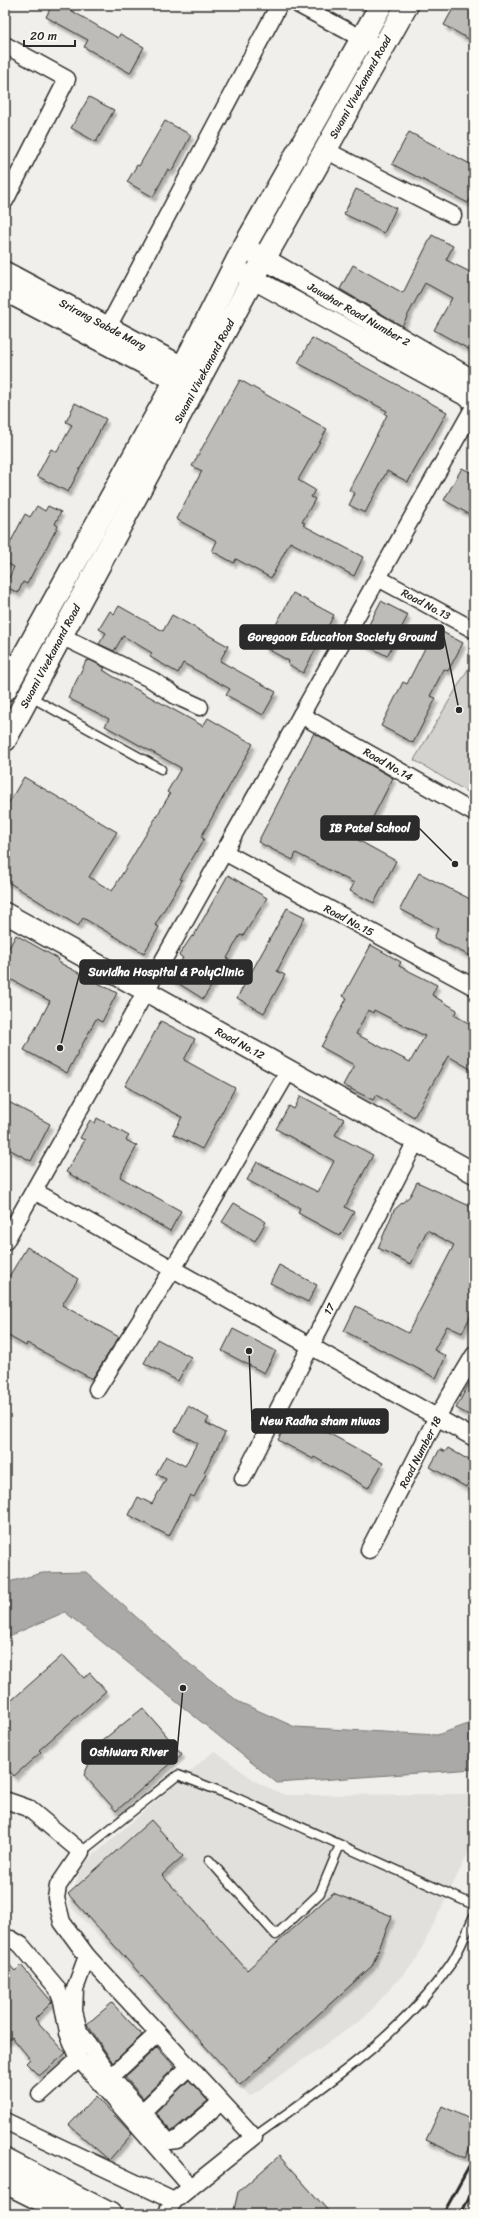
<svg xmlns="http://www.w3.org/2000/svg" width="479" height="2219" viewBox="0 0 479 2219" font-family="Sriracha,sans-serif">
  <style>
    .built { fill: #e1e0dc }
    .green { fill: #d3d2cf; stroke: #7f7e7d }
    .water { fill: #aaa9a7; stroke: #777775 }
    .building { fill: #bdbcb8; stroke: #2b2b2b; fill-rule: evenodd; filter: url(#shadow) }
    .lines { fill: none; stroke-linecap: round; stroke-linejoin: round }
    .service-casing { stroke: #2b2b2b; stroke-width: 11 }
    .minor-casing { stroke: #2b2b2b; stroke-width: 19 }
    .tertiary-casing { stroke: #2b2b2b; stroke-width: 23 }
    .secondary-casing { stroke: #2b2b2b; stroke-width: 25 }
    .primary-casing { stroke: #2b2b2b; stroke-width: 25 }
    .service { stroke: #fdfcf7; stroke-width: 8 }
    .minor { stroke: #fdfcf7; stroke-width: 16 }
    .tertiary { stroke: #fdfcf7; stroke-width: 20 }
    .secondary { stroke: #fdfcf7; stroke-width: 22 }
    .primary { stroke: #fdfcf7; stroke-width: 22 }
    .rail { stroke: #2b2b2b; stroke-width: 3 }
    .labels { text-anchor: middle; stroke-width: 3.5; stroke-linejoin: round; paint-order: stroke }
    .street-label { font-size: 11px; fill: #2b2b2b; stroke: #fdfcf7 }
    .leader { fill: none; stroke: #2b2b2b; stroke-width: 1.5 }
    .callout-dot { fill: #2b2b2b; stroke: #fdfcf7; stroke-width: 1.5 }
    .callout { fill: #2b2b2b; stroke: #2b2b2b; stroke-width: 1.5 }
    .callout-label { font-size: 12px; text-anchor: middle; font-weight: bold; fill: #fff }
  </style>
  <defs>
    <filter id="shadow"><feDropShadow dx="2.5" dy="4.5" stdDeviation="1" flood-color="#0004"/></filter>
  </defs>
  <rect width="100%" height="100%" fill="#f0efeb"/>
  <filter id="ink" filterUnits="userSpaceOnUse"><feTurbulence type="fractalNoise" baseFrequency=".025" numOctaves="2"/><feDisplacementMap in="SourceGraphic" scale="8" xChannelSelector="R" yChannelSelector="G"/><feConvolveMatrix kernelMatrix="1 2 1 2 8 2 1 2 1" color-interpolation-filters="sRGB"/></filter>
  <g filter="url(#ink)">
    <!-- built -->
    <path class="built" d="M 214,1751 L 260,1784 L 285,1795 L 474,1794 L 474,1841 L 416,1960 L 364,2018 L 250,2096 L 70,1906 L 81,1866 Z"/>
    <!-- green -->
    <path class="green" d="M 474,659 L 474,796 L 414,760 Z"/>
    <!-- water -->
    <path class="water" d="M 86,1572 L 182,1658 L 239,1702 L 295,1727 L 437,1735 L 474,1722 L 474,1769 L 277,1783 L 65,1612 L 5,1638 L 5,1583 L 42,1573 Z"/>
    <!-- building -->
    <g class="building">
      <path d="M 52,5 L 62,5 L 118,38 L 120,34 L 144,47 L 130,73 L 84,47 L 88,40 L 46,17 Z"/>
      <path d="M 455,5 L 474,5 L 474,42 L 444,25 Z"/>
      <path d="M 89,97 L 114,110 L 96,142 L 71,128 Z"/>
      <path d="M 165,121 L 191,135 L 172,171 L 168,169 L 153,197 L 127,182 L 137,165 L 139,166 Z"/>
      <path d="M 409,132 L 474,166 L 474,193 L 468,203 L 392,164 Z"/>
      <path d="M 356,189 L 396,208 L 384,233 L 344,214 Z"/>
      <path d="M 432,235 L 453,246 L 446,260 L 474,274 L 474,352 L 434,330 L 452,298 L 425,283 L 402,326 L 340,289 L 353,265 L 403,293 Z"/>
      <path d="M 312,338 L 447,412 L 408,482 L 387,471 L 365,513 L 349,505 L 355,493 L 349,490 L 387,415 L 385,414 L 387,411 L 298,363 Z"/>
      <path d="M 240,380 L 327,429 L 298,480 L 315,490 L 311,497 L 315,499 L 302,522 L 305,523 L 303,525 L 363,557 L 354,576 L 290,542 L 271,578 L 236,559 L 234,563 L 212,551 L 217,541 L 176,519 L 202,471 L 192,466 Z"/>
      <path d="M 75,403 L 106,419 L 68,492 L 37,476 L 51,449 L 57,452 L 72,425 L 66,422 Z"/>
      <path d="M 462,468 L 474,474 L 474,517 L 444,500 Z"/>
      <path d="M 37,506 L 45,511 L 48,506 L 61,512 L 55,524 L 58,526 L 27,584 L 23,582 L 18,593 L 5,586 L 14,567 L 5,562 L 5,553 L 25,514 L 30,517 Z"/>
      <path d="M 293,593 L 334,615 L 303,673 L 288,664 L 289,661 L 264,647 Z"/>
      <path d="M 381,601 L 408,615 L 387,656 L 360,642 Z"/>
      <path d="M 119,606 L 163,631 L 172,615 L 228,646 L 220,661 L 276,692 L 263,715 L 226,695 L 230,689 L 183,663 L 178,673 L 150,657 L 152,653 L 123,636 L 114,651 L 99,644 L 106,633 L 99,629 L 110,611 L 114,614 Z"/>
      <path d="M 435,628 L 463,643 L 448,671 L 444,669 L 430,696 L 436,698 L 413,743 L 381,726 L 403,682 L 407,684 Z"/>
      <path d="M 90,660 L 105,668 L 103,670 L 114,677 L 203,726 L 208,718 L 253,744 L 201,837 L 204,839 L 180,879 L 182,880 L 155,925 L 159,927 L 144,953 L 83,918 L 78,926 L 5,880 L 5,809 L 24,777 L 117,832 L 89,877 L 112,891 L 170,794 L 167,792 L 181,768 L 105,726 L 109,719 L 68,698 L 86,661 Z"/>
      <path d="M 314,733 L 393,778 L 372,819 L 370,818 L 358,840 L 396,861 L 374,903 L 350,891 L 354,883 L 296,853 L 293,860 L 258,842 Z"/>
      <path d="M 419,873 L 474,901 L 474,958 L 434,938 L 438,929 L 400,909 Z"/>
      <path d="M 228,875 L 267,898 L 243,936 L 240,935 L 227,958 L 229,959 L 203,999 L 170,978 L 183,958 L 179,955 L 192,936 L 193,937 Z"/>
      <path d="M 287,908 L 305,917 L 277,971 L 285,975 L 264,1013 L 237,998 Z"/>
      <path d="M 16,935 L 59,959 L 58,962 L 117,993 L 102,1022 L 96,1019 L 67,1073 L 24,1050 L 50,1001 L 5,976 L 5,955 Z"/>
      <path d="M 371,945 L 401,962 L 399,966 L 437,985 L 432,995 L 457,1010 L 454,1015 L 474,1026 L 474,1071 L 448,1056 L 414,1117 L 376,1095 L 373,1100 L 343,1085 L 354,1065 L 321,1047 L 347,998 L 343,996 ZM 368,1010 L 373,1013 L 374,1010 L 425,1036 L 410,1062 L 356,1034 Z"/>
      <path d="M 161,1021 L 195,1039 L 184,1060 L 235,1088 L 202,1149 L 173,1134 L 182,1117 L 125,1086 Z"/>
      <path d="M 301,1096 L 344,1119 L 335,1135 L 373,1155 L 345,1207 L 354,1212 L 340,1236 L 298,1213 L 300,1208 L 247,1180 L 257,1162 L 318,1192 L 334,1161 L 276,1129 L 289,1106 L 294,1109 Z"/>
      <path d="M 5,1100 L 50,1124 L 31,1161 L 5,1147 Z"/>
      <path d="M 97,1118 L 129,1136 L 126,1140 L 137,1146 L 120,1177 L 181,1211 L 170,1231 L 66,1172 L 85,1140 L 80,1138 L 90,1120 L 95,1123 Z"/>
      <path d="M 417,1182 L 474,1208 L 474,1309 L 462,1333 L 447,1326 L 434,1350 L 446,1356 L 436,1378 L 344,1331 L 356,1306 L 408,1333 L 454,1245 L 427,1230 L 411,1264 L 378,1248 L 394,1210 L 410,1196 Z"/>
      <path d="M 234,1203 L 266,1222 L 255,1241 L 222,1222 Z"/>
      <path d="M 27,1247 L 78,1279 L 62,1305 L 119,1337 L 92,1379 L 27,1343 L 26,1346 L 5,1334 L 5,1283 Z"/>
      <path d="M 279,1265 L 317,1285 L 308,1302 L 270,1283 Z"/>
      <path d="M 233,1329 L 276,1351 L 264,1373 L 222,1351 Z"/>
      <path d="M 157,1339 L 191,1357 L 178,1381 L 144,1363 Z"/>
      <path d="M 474,1374 L 474,1418 L 456,1408 Z"/>
      <path d="M 188,1406 L 209,1418 L 206,1423 L 225,1433 L 204,1472 L 206,1474 L 194,1497 L 190,1495 L 169,1536 L 129,1515 L 138,1497 L 152,1504 L 166,1479 L 156,1474 L 166,1456 L 185,1466 L 197,1443 L 175,1431 Z"/>
      <path d="M 292,1413 L 383,1463 L 368,1488 L 314,1457 L 313,1459 L 278,1440 Z"/>
      <path d="M 448,1448 L 474,1463 L 474,1473 L 466,1487 L 430,1467 L 440,1449 L 445,1452 Z"/>
      <path d="M 63,1655 L 84,1678 L 90,1673 L 106,1691 L 39,1750 L 41,1752 L 14,1776 L 5,1766 L 5,1706 Z"/>
      <path d="M 143,1708 L 182,1754 L 116,1811 L 84,1775 L 98,1744 Z"/>
      <path d="M 151,1820 L 183,1856 L 162,1875 L 247,1970 L 333,1893 L 392,1916 L 372,1966 L 240,2085 L 68,1894 Z"/>
      <path d="M 5,1960 L 15,1971 L 21,1965 L 52,2002 L 35,2019 L 66,2053 L 39,2076 L 26,2063 L 30,2059 L 12,2037 L 5,2043 Z"/>
      <path d="M 112,2003 L 142,2035 L 113,2063 L 87,2024 Z"/>
      <path d="M 157,2047 L 175,2067 L 143,2098 L 125,2077 Z"/>
      <path d="M 189,2080 L 208,2101 L 172,2131 L 155,2113 Z"/>
      <path d="M 96,2096 L 132,2134 L 109,2160 L 69,2125 Z"/>
      <path d="M 442,2106 L 474,2121 L 474,2138 L 465,2158 L 426,2140 Z"/>
      <path d="M 279,2156 L 331,2214 L 233,2214 L 238,2192 Z"/>
    </g>
    <g class="lines">
      <defs>
        <g id="service">
          <path d="M 29,696 L 161,769"/>
          <path d="M 81,1852 L 178,1775 L 230,1795 L 474,1905"/>
          <path d="M 209,1860 L 276,1935 L 320,1893 L 340,1845"/>
          <path d="M 254,2137 C 324,2086 399,2038 450,1965 C 460,1951 466,1932 474,1916"/>
        </g>
        <g id="minor">
          <path d="M 299,5 L 372,44"/>
          <path d="M 5,45 L 67,79 L 5,201"/>
          <path d="M 325,150 L 453,215"/>
          <path d="M 108,327 L 279,5"/>
          <path d="M 378,578 L 474,630"/>
          <path d="M 61,636 L 152,680 L 176,696 L 200,707"/>
          <path d="M 301,715 L 474,813"/>
          <path d="M 224,852 L 474,987"/>
          <path d="M 34,1191 L 474,1438"/>
          <path d="M 5,1242 L 474,407"/>
          <path d="M 97,1389 L 173,1269 L 289,1070"/>
          <path d="M 243,1478 L 416,1141"/>
          <path d="M 369,1550 L 437,1417 L 474,1355"/>
          <path d="M 5,1800 L 28,1808 L 81,1852 L 58,1886 L 56,1898 L 62,1922 L 87,1956 L 254,2137 L 174,2201 L 166,2214"/>
          <path d="M 5,1939 L 11,1939 L 21,1945 L 57,1988 L 62,2001 L 68,2033 L 79,2059 L 191,2187"/>
          <path d="M 87,1956 L 75,1989 L 74,2011 L 79,2031 L 111,2077 L 166,2139 L 169,2141 L 177,2140 L 221,2102"/>
          <path d="M 111,2077 L 158,2033"/>
          <path d="M 40,2094 L 79,2059"/>
          <path d="M 142,2112 L 189,2067"/>
          <path d="M 5,2121 L 174,2201"/>
        </g>
        <g id="tertiary">
          <path d="M 244,247 L 474,381"/>
          <path d="M 239,271 L 474,400"/>
          <path d="M 5,272 L 198,375"/>
          <path d="M 5,291 L 190,388"/>
          <path d="M 5,913 L 474,1173"/>
        </g>
        <g id="secondary">
          <path d="M 5,2160 L 110,2214"/>
          <path d="M 5,2182 L 69,2214"/>
        </g>
        <g id="primary">
          <path d="M 5,690 L 183,367 L 244,247 L 381,5"/>
          <path d="M 5,740 L 253,279 L 407,5"/>
        </g>
      </defs>
      <!-- service casing -->
      <use href="#service" class="service-casing"/>
      <!-- minor casing -->
      <use href="#minor" class="minor-casing"/>
      <!-- tertiary casing -->
      <use href="#tertiary" class="tertiary-casing"/>
      <!-- secondary casing -->
      <use href="#secondary" class="secondary-casing"/>
      <!-- primary casing -->
      <use href="#primary" class="primary-casing"/>
      <!-- service -->
      <use href="#service" class="service"/>
      <!-- minor -->
      <use href="#minor" class="minor"/>
      <!-- tertiary -->
      <use href="#tertiary" class="tertiary"/>
      <!-- secondary -->
      <use href="#secondary" class="secondary"/>
      <!-- primary -->
      <use href="#primary" class="primary"/>
      <!-- rail -->
      <g class="rail">
        <path d="M 443,2214 L 474,2158"/>
        <path d="M 461,2214 L 474,2187"/>
      </g>
    </g>
  </g>
  <g class="labels">
    <!-- street labels -->
    <g class="street-label">
      <text transform="translate(360 87) rotate(-61)" y="4">Swami Vivekanand Road</text>
      <text transform="translate(359 314) rotate(30)" y="4">Jawahar Road Number 2</text>
      <text transform="translate(103 324) rotate(28)" y="4">Srirang Sabde Marg</text>
      <text transform="translate(204 371) rotate(-62)" y="4">Swami Vivekanand Road</text>
      <text transform="translate(426 604) rotate(28)" y="4">Road No.13</text>
      <text transform="translate(50 656) rotate(-62)" y="4">Swami Vivekanand Road</text>
      <text transform="translate(388 764) rotate(30)" y="4">Road No.14</text>
      <text transform="translate(349 920) rotate(28)" y="4">Road No.15</text>
      <text transform="translate(240 1043) rotate(29)" y="4">Road No.12</text>
      <text transform="translate(329 1309) rotate(-63)" y="4">17</text>
      <text transform="translate(420 1452) rotate(-63)" y="4">Road Number 18</text>
    </g>
  </g>
  <!-- callouts -->
  <path class="leader" d="M459 710L444 637M455 864L419 828M60 1048L80 972M249 1351L252 1421M183 1688L177 1752"/>
  <g class="callout-dot">
    <circle cx="459" cy="710" r="4"/>
    <circle cx="455" cy="864" r="4"/>
    <circle cx="60" cy="1048" r="4"/>
    <circle cx="249" cy="1351" r="4"/>
    <circle cx="183" cy="1688" r="4"/>
  </g>
  <g class="callout">
    <rect x="240" y="625" width="204" height="24" rx="4"/>
    <rect x="321" y="816" width="98" height="24" rx="4"/>
    <rect x="80" y="960" width="172" height="24" rx="4"/>
    <rect x="252" y="1409" width="136" height="24" rx="4"/>
    <rect x="82" y="1740" width="95" height="24" rx="4"/>
  </g>
  <g class="callout-label">
    <text x="342" y="641">Goregaon Education Society Ground</text>
    <text x="370" y="832">IB Patel School</text>
    <text x="166" y="976">Suvidha Hospital &amp; PolyClinic</text>
    <text x="320" y="1425">New Radha sham niwas</text>
    <text x="129" y="1756">Oshiwara River</text>
  </g>
  <!-- margin -->
  <rect width="479" height="2219" fill="none" stroke="#fdfcf7" stroke-width="20"/>
  <rect x="10" y="10" width="459" height="2199" fill="none" stroke="#2b2b2b" stroke-width="1.5" filter="url(#ink)"/>
  <!-- scale -->
  <path d="M24 40v6h51v-6" fill="none" stroke="#2b2b2b" stroke-width="2"/>
  <text x="30" y="40" font-size="12" fill="#2b2b2b" stroke="#fdfcf7" stroke-width="3" paint-order="stroke">20 m</text>
</svg>
